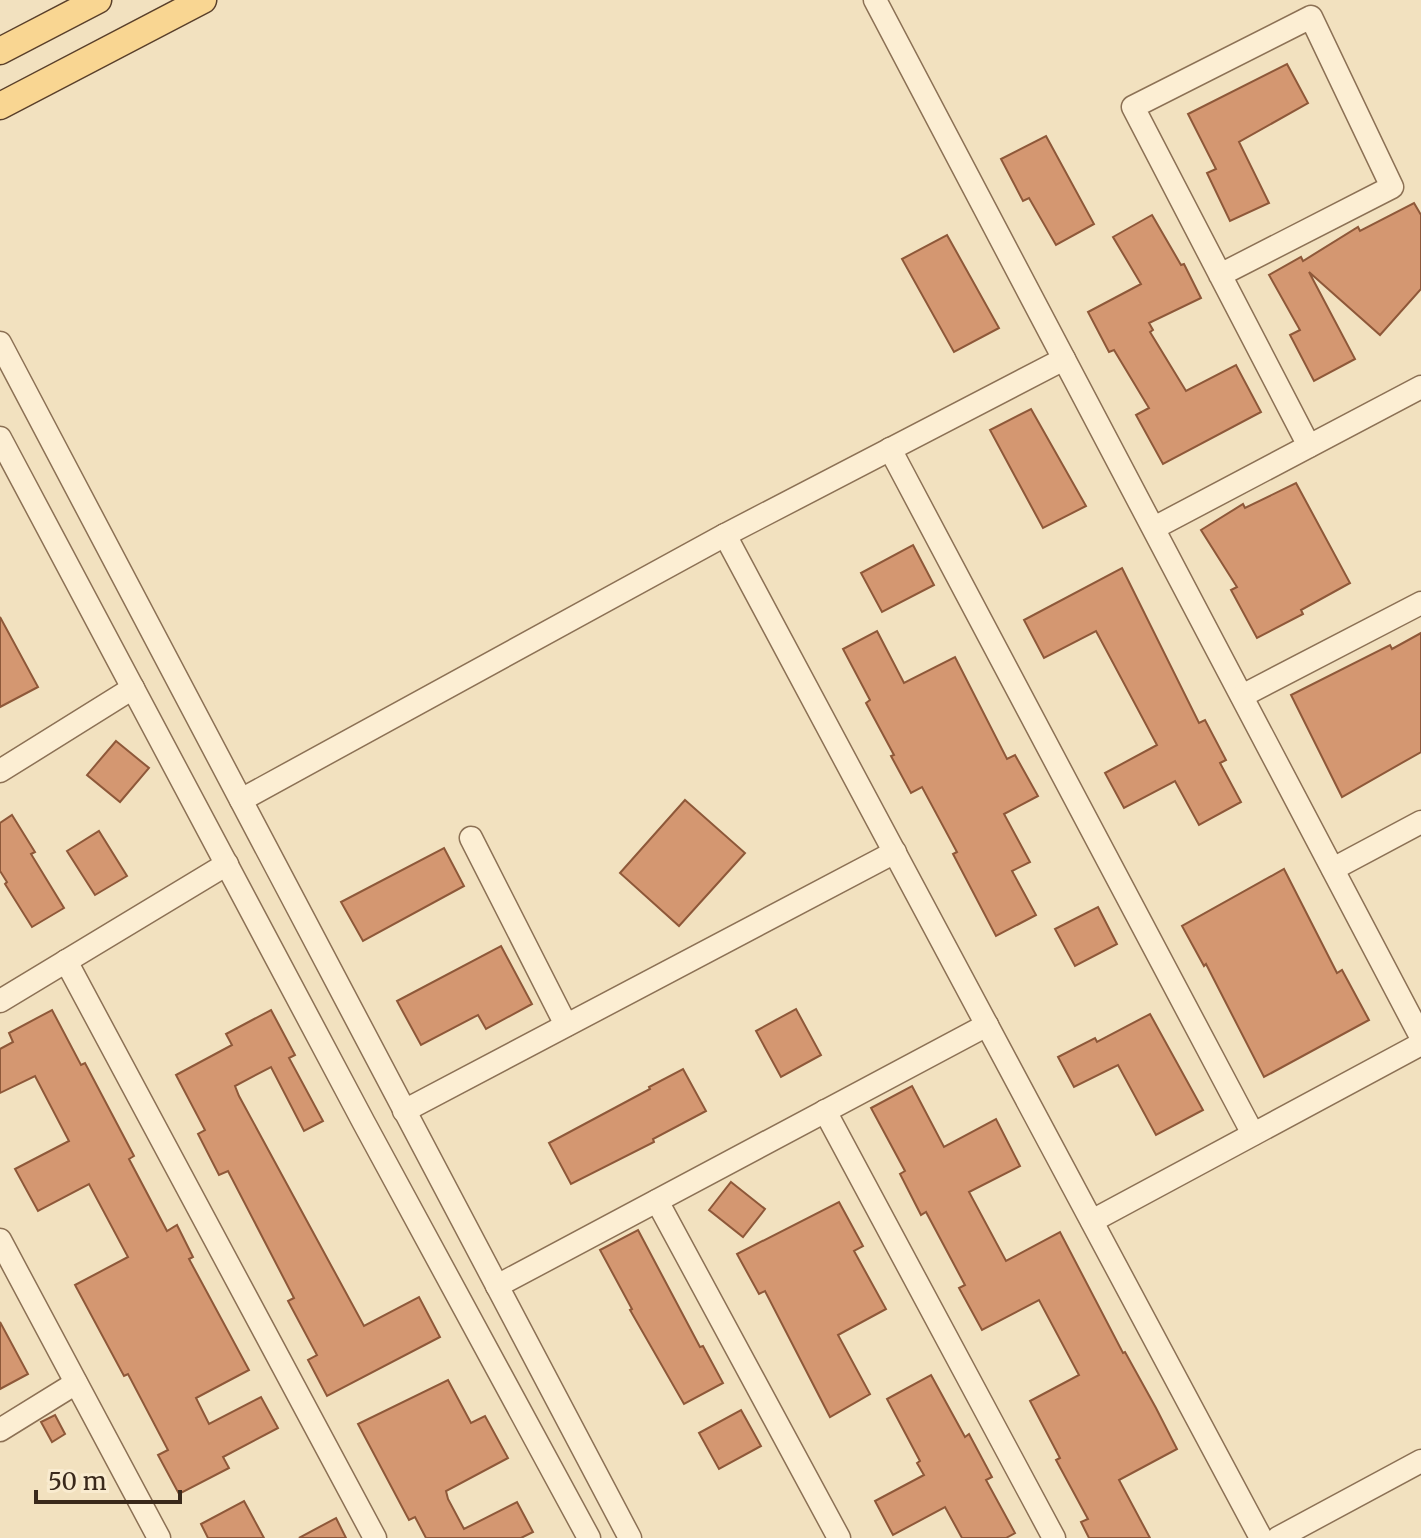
<svg xmlns="http://www.w3.org/2000/svg" width="1421" height="1538" viewBox="0 0 1421 1538" font-family="Merriweather,serif">
  <style>
    .building { fill: #d49771; stroke: #8e5839; stroke-width: 2 }
    .lines { fill: none; stroke-linecap: round; stroke-linejoin: round }
    .minor-casing { stroke: #8c7155; stroke-width: 25 }
    .major-casing { stroke: #593f2a; stroke-width: 29 }
    .minor { stroke: #fceed3; stroke-width: 22 }
    .major { stroke: #f9d692; stroke-width: 26 }
  </style>
  <rect width="100%" height="100%" fill="#f2e1bf"/>
  <!-- building -->
  <g class="building">
    <path d="M 1287,64 L 1308,103 L 1239,142 L 1269,203 L 1230,221 L 1207,173 L 1216,169 L 1188,114 Z"/>
    <path d="M 1046,136 L 1094,224 L 1056,245 L 1029,198 L 1023,201 L 1001,159 Z"/>
    <path d="M 1414,203 L 1421,215 L 1421,289 L 1380,335 L 1309,272 L 1355,359 L 1314,381 L 1290,335 L 1300,330 L 1269,275 L 1301,257 L 1303,261 L 1358,227 L 1360,231 Z"/>
    <path d="M 1152,215 L 1181,265 L 1184,264 L 1201,298 L 1149,323 L 1153,330 L 1150,332 L 1186,391 L 1236,365 L 1261,412 L 1163,464 L 1136,415 L 1149,408 L 1114,350 L 1109,352 L 1088,312 L 1141,284 L 1113,237 Z"/>
    <path d="M 947,235 L 999,328 L 954,352 L 902,259 Z"/>
    <path d="M 1031,409 L 1086,506 L 1043,528 L 990,430 Z"/>
    <path d="M 1296,483 L 1350,583 L 1301,610 L 1303,614 L 1257,638 L 1231,590 L 1237,587 L 1201,530 L 1243,504 L 1245,508 Z"/>
    <path d="M 913,545 L 934,585 L 882,612 L 861,573 Z"/>
    <path d="M 1122,568 L 1199,723 L 1205,720 L 1226,760 L 1220,763 L 1241,802 L 1199,825 L 1175,781 L 1124,808 L 1105,773 L 1157,745 L 1096,631 L 1044,658 L 1024,620 Z"/>
    <path d="M 0,617 L 38,687 L 0,707 Z"/>
    <path d="M 877,631 L 904,683 L 955,657 L 1007,759 L 1015,755 L 1038,796 L 1004,814 L 1030,862 L 1012,871 L 1036,915 L 996,936 L 953,854 L 957,852 L 922,787 L 911,793 L 891,756 L 894,755 L 866,703 L 870,700 L 843,649 Z"/>
    <path d="M 1421,633 L 1421,752 L 1342,797 L 1291,695 L 1390,645 L 1392,649 Z"/>
    <path d="M 116,741 L 149,768 L 120,802 L 87,775 Z"/>
    <path d="M 685,800 L 745,853 L 679,926 L 620,873 Z"/>
    <path d="M 12,815 L 35,852 L 31,854 L 64,908 L 32,927 L 5,884 L 7,882 L 0,871 L 0,823 Z"/>
    <path d="M 99,831 L 127,876 L 95,895 L 67,851 Z"/>
    <path d="M 444,848 L 464,886 L 363,941 L 341,902 Z"/>
    <path d="M 1284,869 L 1337,973 L 1342,970 L 1369,1020 L 1264,1077 L 1206,964 L 1204,966 L 1182,926 Z"/>
    <path d="M 1098,907 L 1117,944 L 1075,966 L 1055,929 Z"/>
    <path d="M 501,946 L 532,1004 L 486,1029 L 478,1015 L 421,1045 L 397,1001 Z"/>
    <path d="M 796,1009 L 821,1055 L 781,1077 L 756,1031 Z"/>
    <path d="M 52,1010 L 81,1065 L 85,1063 L 134,1156 L 129,1159 L 167,1231 L 177,1225 L 193,1257 L 189,1259 L 249,1370 L 196,1398 L 209,1424 L 261,1397 L 278,1428 L 223,1457 L 229,1468 L 179,1494 L 158,1455 L 168,1450 L 128,1374 L 124,1376 L 75,1285 L 128,1257 L 89,1184 L 38,1211 L 15,1169 L 69,1141 L 35,1076 L 0,1093 L 0,1049 L 13,1042 L 9,1033 Z"/>
    <path d="M 271,1010 L 295,1055 L 289,1058 L 323,1121 L 304,1131 L 271,1067 L 235,1086 L 239,1096 L 364,1326 L 419,1297 L 440,1337 L 327,1396 L 308,1360 L 317,1355 L 288,1301 L 294,1298 L 228,1171 L 219,1175 L 198,1134 L 205,1130 L 176,1075 L 232,1045 L 226,1034 Z"/>
    <path d="M 1150,1014 L 1203,1110 L 1156,1135 L 1118,1065 L 1074,1087 L 1058,1057 L 1095,1038 L 1097,1042 Z"/>
    <path d="M 683,1069 L 706,1111 L 653,1139 L 654,1142 L 571,1184 L 549,1143 L 650,1089 L 649,1087 Z"/>
    <path d="M 912,1086 L 944,1147 L 996,1119 L 1020,1166 L 969,1192 L 1006,1261 L 1060,1232 L 1123,1353 L 1125,1352 L 1156,1408 L 1177,1449 L 1119,1480 L 1150,1538 L 1089,1538 L 1081,1522 L 1088,1519 L 1056,1460 L 1060,1458 L 1030,1401 L 1079,1375 L 1039,1300 L 982,1330 L 959,1288 L 965,1285 L 926,1212 L 921,1215 L 900,1174 L 905,1171 L 871,1108 Z"/>
    <path d="M 731,1182 L 765,1209 L 743,1237 L 709,1210 Z"/>
    <path d="M 839,1202 L 863,1246 L 854,1251 L 886,1309 L 838,1335 L 870,1394 L 830,1417 L 765,1291 L 759,1294 L 737,1254 Z"/>
    <path d="M 638,1230 L 700,1347 L 703,1346 L 723,1383 L 684,1404 L 630,1310 L 632,1309 L 600,1250 Z"/>
    <path d="M 0,1322 L 28,1374 L 0,1389 Z"/>
    <path d="M 931,1375 L 965,1437 L 969,1434 L 992,1477 L 986,1480 L 1015,1533 L 1006,1538 L 962,1538 L 945,1507 L 893,1535 L 875,1501 L 924,1475 L 917,1463 L 920,1461 L 887,1399 Z"/>
    <path d="M 448,1380 L 471,1423 L 485,1416 L 508,1458 L 446,1491 L 448,1499 L 464,1529 L 517,1502 L 533,1532 L 521,1538 L 426,1538 L 415,1517 L 409,1520 L 358,1424 Z"/>
    <path d="M 741,1410 L 761,1446 L 719,1469 L 699,1433 Z"/>
    <path d="M 55,1415 L 65,1434 L 52,1442 L 41,1422 Z"/>
    <path d="M 244,1501 L 264,1538 L 208,1538 L 201,1524 Z"/>
    <path d="M 336,1518 L 346,1538 L 299,1538 Z"/>
  </g>
  <g class="lines">
    <defs>
      <g id="minor">
        <path d="M 875,0 L 1421,1037"/>
        <path d="M 1220,275 L 1392,187 L 1311,17 L 1133,107 L 1309,446"/>
        <path d="M 0,343 L 630,1538"/>
        <path d="M 1064,359 L 725,535 L 1261,1538"/>
        <path d="M 0,438 L 364,1123 L 589,1538"/>
        <path d="M 890,449 L 1253,1134"/>
        <path d="M 1154,528 L 1421,387"/>
        <path d="M 1242,696 L 1421,603"/>
        <path d="M 0,771 L 133,688"/>
        <path d="M 241,800 L 725,535"/>
        <path d="M 471,838 L 566,1025"/>
        <path d="M 1333,869 L 1421,822"/>
        <path d="M 66,961 L 375,1538"/>
        <path d="M 0,1001 L 227,864"/>
        <path d="M 404,1111 L 895,852"/>
        <path d="M 825,1111 L 1054,1538"/>
        <path d="M 657,1201 L 839,1538"/>
        <path d="M 1092,1221 L 1421,1044"/>
        <path d="M 0,1240 L 159,1538"/>
        <path d="M 497,1286 L 987,1025"/>
        <path d="M 0,1430 L 76,1383"/>
        <path d="M 1278,1538 L 1421,1461"/>
      </g>
      <g id="major">
        <path d="M 0,51 L 98,0"/>
        <path d="M 0,106 L 203,0"/>
      </g>
    </defs>
    <!-- minor casing -->
    <use href="#minor" class="minor-casing"/>
    <!-- major casing -->
    <use href="#major" class="major-casing"/>
    <!-- minor -->
    <use href="#minor" class="minor"/>
    <!-- major -->
    <use href="#major" class="major"/>
  </g>
  <!-- scale -->
  <path d="M36 1490v12h144v-12" fill="none" stroke="#3a291b" stroke-width="4"/>
  <text x="48" y="1490" font-size="24" fill="#3a291b" stroke="#f9ebcf" stroke-width="6" paint-order="stroke">50 m</text>
</svg>
